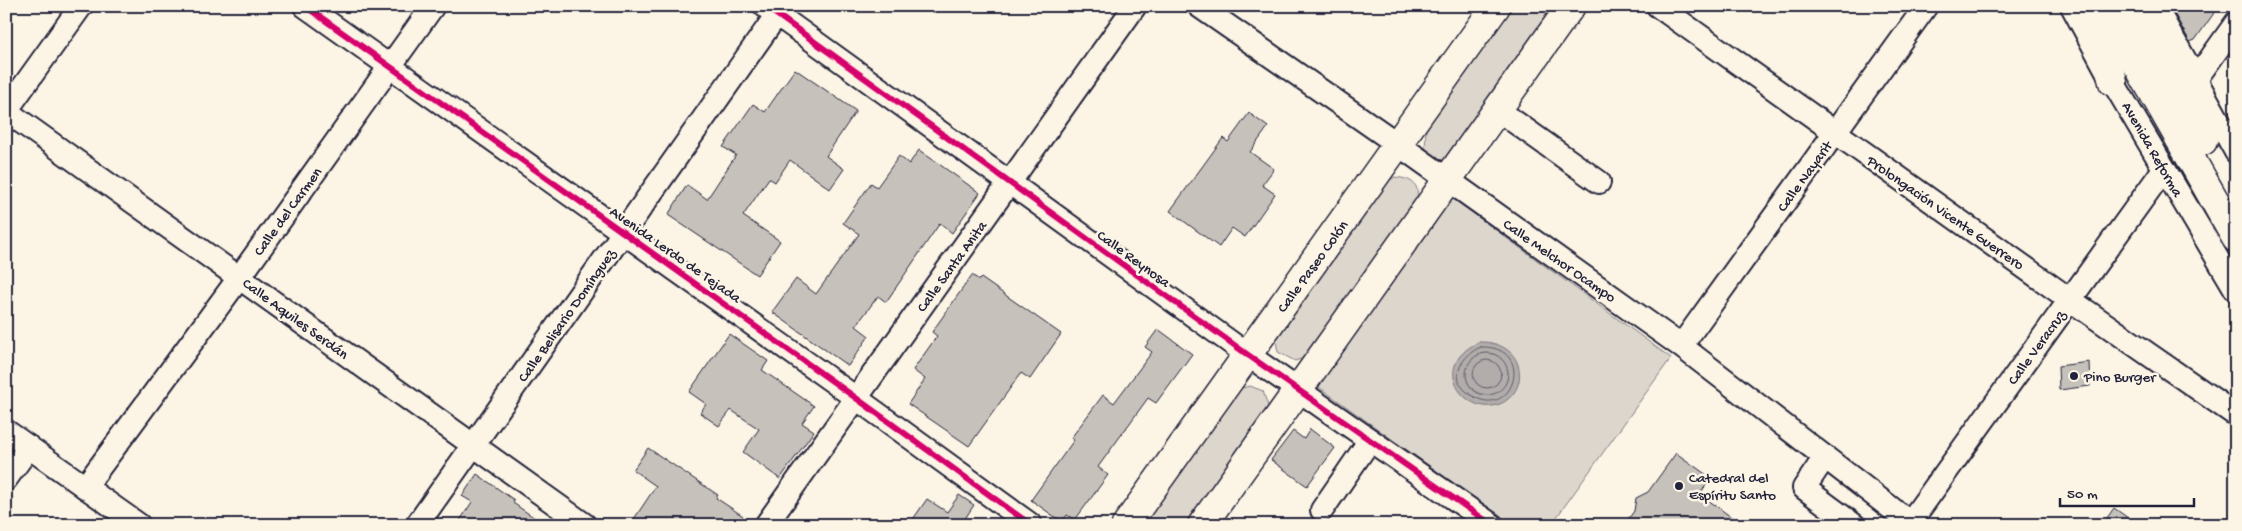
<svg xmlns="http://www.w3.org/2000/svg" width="2242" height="531" viewBox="0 0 2242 531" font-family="'Gochi Hand',sans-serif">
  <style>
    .green { fill: #dcd6cc; stroke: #7f7c84 }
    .water { fill: #b2adab; stroke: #78757e }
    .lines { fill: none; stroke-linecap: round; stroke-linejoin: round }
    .shore { stroke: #5c5a68; stroke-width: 1 }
    .building { fill: #c6c1bb; stroke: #22223b }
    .minor-casing { stroke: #22223b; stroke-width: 26 }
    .major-casing { stroke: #22223b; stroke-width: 31 }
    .minor { stroke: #fcf5e5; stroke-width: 22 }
    .major { stroke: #fcf5e5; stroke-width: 28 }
    .cycleway-casing { stroke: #fcf5e5; stroke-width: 9 }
    .cycleway { stroke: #d6006c; stroke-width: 6 }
    .poi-dot { fill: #22223b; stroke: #fcf5e5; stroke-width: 2 }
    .labels { text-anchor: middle; stroke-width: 5; stroke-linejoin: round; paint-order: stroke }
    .street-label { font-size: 15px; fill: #22223b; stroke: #fcf5e5 }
    .poi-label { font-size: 15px; fill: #22223b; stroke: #fcf5e5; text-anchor: start }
  </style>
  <rect width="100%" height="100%" fill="#fcf5e5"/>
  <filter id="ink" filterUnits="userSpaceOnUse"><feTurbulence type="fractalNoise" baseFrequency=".02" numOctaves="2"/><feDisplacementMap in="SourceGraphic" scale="10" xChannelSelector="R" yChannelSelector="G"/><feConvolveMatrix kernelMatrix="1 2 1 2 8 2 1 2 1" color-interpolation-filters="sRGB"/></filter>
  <g filter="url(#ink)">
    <!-- green -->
    <g class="green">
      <path d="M 1512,6 L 1558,6 L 1448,162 L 1441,163 L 1425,151 L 1426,127 Z"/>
      <path d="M 1395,177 C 1413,179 1422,185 1415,204 L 1307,357 L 1295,361 L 1278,352 L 1276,341 L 1277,333 L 1385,182 Z"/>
      <path d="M 1452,198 L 1671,358 L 1551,525 L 1512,525 L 1316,385 Z"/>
      <path d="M 1250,386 L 1263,391 L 1269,409 L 1189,525 L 1142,525 L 1238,389 Z"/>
    </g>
    <!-- water -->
    <path class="water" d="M 1479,342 C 1502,341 1523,355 1519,381 C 1517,390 1512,397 1504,402 C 1469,422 1425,367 1479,342 Z"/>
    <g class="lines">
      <!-- shore -->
      <g class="shore">
        <path d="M 1481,347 C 1539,345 1512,428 1467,392 C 1448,377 1463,354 1481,347 Z"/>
        <circle cx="1487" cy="374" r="21"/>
        <circle cx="1487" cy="374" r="14"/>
      </g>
    </g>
    <!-- building -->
    <g class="building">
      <path d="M 2170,6 L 2219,6 L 2195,40 L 2190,42 Z"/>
      <path d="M 795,69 L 856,111 L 826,156 L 844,169 L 830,189 L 790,160 L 775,182 L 769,178 L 743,216 L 780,241 L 757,275 L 668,215 L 687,185 L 707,199 L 736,155 L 723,147 L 753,104 L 765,112 Z"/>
      <path d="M 1249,113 L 1268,127 L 1250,152 L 1274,169 L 1262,185 L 1275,194 L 1245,237 L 1232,228 L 1219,247 L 1170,211 L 1223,138 L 1228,142 Z"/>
      <path d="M 919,150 L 980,193 L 952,233 L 940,223 L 886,302 L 878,296 L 856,326 L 869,336 L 848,366 L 772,312 L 796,279 L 816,294 L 859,234 L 843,223 L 871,183 L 877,187 L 899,156 L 909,164 Z"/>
      <path d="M 972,275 L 979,280 L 981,278 L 1061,334 L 1030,379 L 1021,373 L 969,446 L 908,404 L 925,379 L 913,370 L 937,336 L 932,332 Z"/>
      <path d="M 1158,329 L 1192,354 L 1156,403 L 1148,398 L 1098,467 L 1108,475 L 1075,520 L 1067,515 L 1062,522 L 1031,500 L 1074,440 L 1071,438 L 1103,395 L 1114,403 L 1152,352 L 1145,347 Z"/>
      <path d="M 729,334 L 768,361 L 762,370 L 814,406 L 802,423 L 814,431 L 780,479 L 743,452 L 759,429 L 731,410 L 719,426 L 700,413 L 706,404 L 689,392 Z"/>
      <path d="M 2089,362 L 2090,386 L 2059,390 L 2058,366 Z"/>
      <path d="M 1310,429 L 1335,448 L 1307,486 L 1271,460 L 1293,431 L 1304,439 Z"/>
      <path d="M 648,448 L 718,495 L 716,498 L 743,516 L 737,525 L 630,525 L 656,486 L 633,470 Z"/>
      <path d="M 1676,453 L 1711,478 L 1700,494 L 1742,525 L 1624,525 L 1634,511 L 1636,498 L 1648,492 Z"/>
      <path d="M 477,474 L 514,500 L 513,503 L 545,525 L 457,525 L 472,502 L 462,496 Z"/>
      <path d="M 959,495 L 974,505 L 962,523 L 966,525 L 909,525 L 927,499 L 947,512 Z"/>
      <path d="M 2114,508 L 2138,525 L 2102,525 Z"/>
    </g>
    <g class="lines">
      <defs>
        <g id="minor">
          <path d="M 81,6 L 6,111 L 585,525"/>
          <path d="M 305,6 L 856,398 L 1031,525"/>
          <path d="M 765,6 L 1248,355 L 1492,525"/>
          <path d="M 1199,6 L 1399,145 L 1681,346 L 1913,525"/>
          <path d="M 1658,6 L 2069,299 L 2236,415"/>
          <path d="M 2072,6 L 2113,82 L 2236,290"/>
          <path d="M 2155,6 L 2236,152"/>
          <path d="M 2196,79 L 2236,23"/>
          <path d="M 1498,110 L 1599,182"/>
          <path d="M 1681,346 L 1926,6"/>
          <path d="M 6,431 L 139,525"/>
          <path d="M 1825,457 L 1804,488 L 1854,525"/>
          <path d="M 6,479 L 29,447"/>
          <path d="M 85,487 L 239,278 L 433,6"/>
          <path d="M 1322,510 L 1370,440"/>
          <path d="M 417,525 L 783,6"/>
          <path d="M 766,525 L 1135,6"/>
          <path d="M 1908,525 L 2164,169"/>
        </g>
        <g id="major">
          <path d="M 2104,6 L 2236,238"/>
          <path d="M 2128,6 L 2203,141"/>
          <path d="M 2098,13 L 2113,82"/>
          <path d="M 1126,525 L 1496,6"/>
          <path d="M 1202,525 L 1571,6"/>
        </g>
      </defs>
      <!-- minor casing -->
      <use href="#minor" class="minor-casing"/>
      <!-- major casing -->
      <use href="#major" class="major-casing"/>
      <!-- minor -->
      <use href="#minor" class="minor"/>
      <!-- major -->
      <use href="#major" class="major"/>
      <defs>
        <g id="cycleway">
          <path d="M 305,6 L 856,398 L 1031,525"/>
          <path d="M 765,6 L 1248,355 L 1492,525"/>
        </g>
      </defs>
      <!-- cycleway casing -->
      <use href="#cycleway" class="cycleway-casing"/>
      <!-- cycleway -->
      <use href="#cycleway" class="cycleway"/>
    </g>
  </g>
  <!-- markers -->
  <g class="poi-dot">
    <circle cx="2074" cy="376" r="5"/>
    <circle cx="1679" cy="486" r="5"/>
  </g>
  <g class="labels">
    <!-- street labels -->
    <g class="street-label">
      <text transform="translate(2153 149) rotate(60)" y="5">Avenida Reforma</text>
      <text transform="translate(1804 176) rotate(-54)" y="5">Calle Nayarit</text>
      <text transform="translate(287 211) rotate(-54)" y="5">Calle del Carmen</text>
      <text transform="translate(1946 212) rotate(35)" y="5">Prolongación Vicente Guerrero</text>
      <text transform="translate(676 254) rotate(35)" y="5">Avenida Lerdo de Tejada</text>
      <text transform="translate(1134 258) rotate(36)" y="5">Calle Reynosa</text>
      <text transform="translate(1560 260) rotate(35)" y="5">Calle Melchor Ocampo</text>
      <text transform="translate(951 266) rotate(-54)" y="5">Calle Santa Anita</text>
      <text transform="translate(1312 266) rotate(-54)" y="5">Calle Paseo Colón</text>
      <text transform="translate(566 315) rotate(-55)" y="5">Calle Belisario Domínguez</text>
      <text transform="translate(296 318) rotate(36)" y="5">Calle Aquiles Serdán</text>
      <text transform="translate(2036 347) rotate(-54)" y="5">Calle Veracruz</text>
    </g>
    <!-- poi labels -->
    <g class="poi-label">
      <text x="2084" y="381">Pino Burger</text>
      <text x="1689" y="482">Catedral del<tspan x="1689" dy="17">Espíritu Santo</tspan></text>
    </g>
  </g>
  <!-- margin -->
  <rect width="2242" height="531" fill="none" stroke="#fcf5e5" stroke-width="25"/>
  <rect x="12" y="12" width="2217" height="506" fill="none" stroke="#22223b" stroke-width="2" filter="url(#ink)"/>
  <!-- scale -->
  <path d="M2060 498v8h134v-8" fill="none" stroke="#22223b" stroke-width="2.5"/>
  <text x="2067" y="498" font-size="15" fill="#22223b" stroke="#fcf5e5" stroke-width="4" paint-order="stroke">50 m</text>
</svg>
